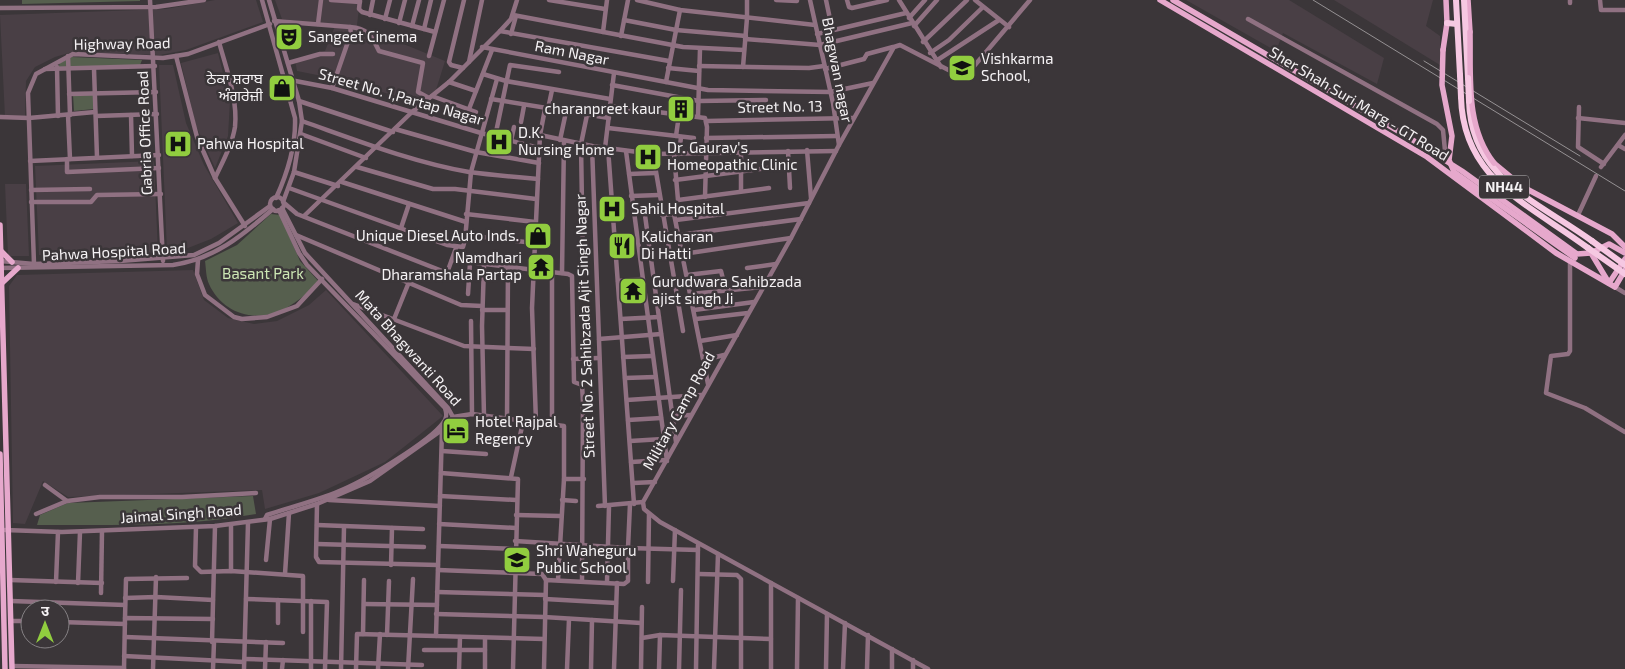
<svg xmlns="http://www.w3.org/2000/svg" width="1625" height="669" viewBox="0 0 1625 669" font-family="'Exo 2','Noto Sans Devanagari','Noto Sans Gurmukhi',sans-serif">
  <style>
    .built { fill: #493f45 }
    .green { fill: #565f4e }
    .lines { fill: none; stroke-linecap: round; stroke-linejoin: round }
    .minor { stroke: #907182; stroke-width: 4.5 }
    .major { stroke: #e6a8cc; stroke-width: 5.5 }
    .highway { stroke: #f6c8e2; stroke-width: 6 }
    .rail { stroke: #959193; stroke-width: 1 }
    .major-bridge { stroke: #e6a8cc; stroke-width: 5.5 }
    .highway-bridge { stroke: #f6c8e2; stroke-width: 6 }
    .labels { text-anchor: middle; stroke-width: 5; stroke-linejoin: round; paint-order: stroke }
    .shield { fill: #3b3639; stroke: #bdbabc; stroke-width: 1 }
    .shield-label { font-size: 14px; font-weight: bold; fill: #f5f2f4 }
    .poi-label { font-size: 15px; fill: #f5f2f4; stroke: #3b3639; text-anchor: start }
    .street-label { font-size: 15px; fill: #f5f2f4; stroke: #3b3639 }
    .park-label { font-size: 15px; fill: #cde7b4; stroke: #3b3639 }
  </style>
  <rect width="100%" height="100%" fill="#3b3639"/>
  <!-- built -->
  <g class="built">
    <path d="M 215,0 L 256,0 L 263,22 L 186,50 L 160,55 L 72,52 L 55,57 L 35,67 L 26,81 L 25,117 L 5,117 L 0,15 L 166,9 Z"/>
    <path d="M 275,0 L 360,0 L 357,25 L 445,61 L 436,90 L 420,103 L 337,79 L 297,71 L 295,60 L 325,51 L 335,26 L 282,19 Z"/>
    <path d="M 1186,0 L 1289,0 L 1384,58 L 1377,84 L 1283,33 L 1276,51 Z"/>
    <path d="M 1334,0 L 1433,0 L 1426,26 L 1440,36 L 1440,65 Z"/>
    <path d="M 218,53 L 230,101 L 228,136 L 215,168 L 196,126 L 181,63 Z"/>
    <path d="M 972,56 L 977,60 L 962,76 L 951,70 L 961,62 L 965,66 Z"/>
    <path d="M 159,65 L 173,65 L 186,123 L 204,165 L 238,223 L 211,239 L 188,248 L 167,251 Z"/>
    <path d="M 154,161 L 158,253 L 39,255 L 35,166 Z"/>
    <path d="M 5,184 L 26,184 L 29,256 L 8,256 Z"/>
    <path d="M 193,270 L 204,300 L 228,318 L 254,324 L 277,321 L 309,305 L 326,290 L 443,416 L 385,462 L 319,493 L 265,509 L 262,490 L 68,497 L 43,481 L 25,524 L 13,523 L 9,286 L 17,275 Z"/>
  </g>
  <!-- green -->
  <g class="green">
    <path d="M 22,0 L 140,0 L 140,1 L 22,4 Z"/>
    <path d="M 72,57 L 142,60 L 140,65 L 58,67 L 60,63 Z"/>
    <path d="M 93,93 L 94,109 L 74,111 L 73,95 Z"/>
    <path d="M 271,214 L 280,215 L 300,261 L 320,283 C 307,293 293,306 278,312 C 250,322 221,311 209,284 C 206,278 206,268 205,261 L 237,245 Z"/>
    <path d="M 253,496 L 256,514 C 184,527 110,525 37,525 L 40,515 L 68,503 Z"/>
  </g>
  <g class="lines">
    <!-- minor -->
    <g class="minor">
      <path d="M 150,0 L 163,261"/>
      <path d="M 262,0 L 295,118 C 296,145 287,174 276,198"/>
      <path d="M 269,0 L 299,101 L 302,121 L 294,172 L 283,202 L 297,214 L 460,278"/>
      <path d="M 331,0 L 360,2"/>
      <path d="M 360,0 L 359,9 L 362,12 L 435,32"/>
      <path d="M 549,0 L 605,9"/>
      <path d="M 637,0 L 680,10 L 815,25"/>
      <path d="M 776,0 L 797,1"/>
      <path d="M 810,0 L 833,103 L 839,145"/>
      <path d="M 826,0 L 830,19"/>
      <path d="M 847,0 L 849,7 L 852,8 L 887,0"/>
      <path d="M 899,0 L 941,67"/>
      <path d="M 975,0 L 1009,27"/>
      <path d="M 1570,0 L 1570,3"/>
      <path d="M 1600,0 L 1601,10 L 1625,10"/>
      <path d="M 0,8 L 156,7 L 204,0"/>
      <path d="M 370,15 L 373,0"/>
      <path d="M 513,15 L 683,47 L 744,50"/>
      <path d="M 909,18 L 925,0"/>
      <path d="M 385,19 L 390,0"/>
      <path d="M 1248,19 L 1437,124 L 1443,130 L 1446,161"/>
      <path d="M 624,20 L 676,30 L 746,36"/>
      <path d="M 274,21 L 350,27 L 351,33 L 332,88"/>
      <path d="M 399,23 L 405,0"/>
      <path d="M 318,24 L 321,0"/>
      <path d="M 412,26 L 419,0"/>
      <path d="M 914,26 L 937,0"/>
      <path d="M 350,27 C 367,28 372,36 379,51 L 423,63 L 418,92 L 429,98"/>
      <path d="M 424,29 L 431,0"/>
      <path d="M 500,31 L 669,61"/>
      <path d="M 603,32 L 607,0"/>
      <path d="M 511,34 L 516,16"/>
      <path d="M 817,34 L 906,13"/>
      <path d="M 621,36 L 628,0"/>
      <path d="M 745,39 L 820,45 L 912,23"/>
      <path d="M 923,42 L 967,0"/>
      <path d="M 482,47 L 708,90 L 830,92 L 873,83"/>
      <path d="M 930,53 L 949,40 L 983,7"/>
      <path d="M 68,56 L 70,115"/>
      <path d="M 176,56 L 197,137 L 215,178 L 245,226"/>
      <path d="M 429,56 L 444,0"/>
      <path d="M 936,61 L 999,20"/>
      <path d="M 469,62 L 482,0"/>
      <path d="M 288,63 L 320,54 L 333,54"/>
      <path d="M 699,66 L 809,68 L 824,66"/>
      <path d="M 57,67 L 58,116"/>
      <path d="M 743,67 L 747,18 L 747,0"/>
      <path d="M 463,68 L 451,65 L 449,62 L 464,0"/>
      <path d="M 668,68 L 699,71"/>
      <path d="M 45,69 L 155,66"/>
      <path d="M 94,69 L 97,157"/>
      <path d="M 825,69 L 864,59 L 867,54 L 893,47"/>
      <path d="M 483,74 L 506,81 L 610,99"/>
      <path d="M 285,79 L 332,88 L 481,133 L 539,148"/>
      <path d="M 449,82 L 476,91 L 492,50"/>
      <path d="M 666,82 L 680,10"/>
      <path d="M 612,85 L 699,101 L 766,100"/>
      <path d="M 69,94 L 156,92"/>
      <path d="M 432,96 L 476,112"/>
      <path d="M 491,99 L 609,118"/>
      <path d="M 299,101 L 393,132"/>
      <path d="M 610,106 L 705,118 L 707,127 L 705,197"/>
      <path d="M 1579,107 L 1578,147 L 1604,164"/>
      <path d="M 469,109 L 476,91"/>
      <path d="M 548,109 L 552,90"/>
      <path d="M 68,115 L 70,159"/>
      <path d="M 131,115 L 132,156"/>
      <path d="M 96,116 L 157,114"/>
      <path d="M 698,116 L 700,49"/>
      <path d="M 0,117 L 29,118 L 95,112"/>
      <path d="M 1578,118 L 1625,123"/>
      <path d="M 302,121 C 356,140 412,162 469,172 C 492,175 515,177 538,179"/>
      <path d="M 707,121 L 853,118"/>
      <path d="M 521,122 L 524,106"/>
      <path d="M 608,128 L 694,138"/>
      <path d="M 395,129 L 476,152 L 539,163"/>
      <path d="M 301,134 L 366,158"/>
      <path d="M 540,135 L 545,109"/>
      <path d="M 676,136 L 679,115"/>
      <path d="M 495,137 L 510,65 L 559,72"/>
      <path d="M 706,138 L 837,136"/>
      <path d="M 560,140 L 566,112"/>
      <path d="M 511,141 L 514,127"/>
      <path d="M 1618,145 L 1625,149"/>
      <path d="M 592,146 L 605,506"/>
      <path d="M 605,148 L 614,73"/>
      <path d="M 608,148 L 634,504"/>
      <path d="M 807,150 L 811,198"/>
      <path d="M 626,151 L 667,461"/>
      <path d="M 788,151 L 790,188"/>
      <path d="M 741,152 L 741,191"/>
      <path d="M 653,154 L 683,331"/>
      <path d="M 674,154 L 678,200 L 769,188"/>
      <path d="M 679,154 L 681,137"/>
      <path d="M 67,159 L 67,172 L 159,168"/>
      <path d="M 30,161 L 159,155"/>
      <path d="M 357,167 L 433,189 L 455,189 L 536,199"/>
      <path d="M 1601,167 L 1625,135"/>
      <path d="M 294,172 L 338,186"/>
      <path d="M 629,174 L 655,173"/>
      <path d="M 215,178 C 223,161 232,145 235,127 C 238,99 226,68 219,42"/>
      <path d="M 675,180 L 776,167"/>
      <path d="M 342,182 L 466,222"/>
      <path d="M 289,188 L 447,245 L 463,247 L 465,240 L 471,172 L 497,79"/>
      <path d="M 31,190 L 90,189"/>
      <path d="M 631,196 L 659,195"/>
      <circle cx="277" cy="204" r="7"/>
      <path d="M 31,202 L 91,202 L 97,195 L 161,194"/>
      <path d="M 282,208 L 305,253 L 448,408 L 453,417"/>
      <path d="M 644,208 L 676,442"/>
      <path d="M 466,214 L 535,222"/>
      <path d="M 662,215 L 674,214 L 708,384"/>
      <path d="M 1578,215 L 1596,176"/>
      <path d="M 304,216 L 412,112 L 449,82 L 500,31 L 511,19 L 517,0"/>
      <path d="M 676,220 L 809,203"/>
      <path d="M 401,228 L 409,204"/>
      <path d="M 296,235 L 461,305 L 482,306"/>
      <path d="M 466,235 L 534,243"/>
      <path d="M 679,235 L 801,219"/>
      <path d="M 683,254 L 791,238"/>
      <path d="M 198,260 L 197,274 L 205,295 L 234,317 L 242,319 L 267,317 L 297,306 L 322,279"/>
      <path d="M 452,260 L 568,274 L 572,276 L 574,382 L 582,385 L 583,402 L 582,581"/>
      <path d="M 0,261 L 34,264 L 120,261 L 194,255 L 219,243 L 270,206"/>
      <path d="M 1570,262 L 1570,351 L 1568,354 L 1551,356 L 1546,393 L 1585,408 L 1625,432"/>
      <path d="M 34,264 L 28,93 L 36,74 L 73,54 L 163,58 L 188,54 L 270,24"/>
      <path d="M 484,265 L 482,326 L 484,416"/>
      <path d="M 583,266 L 581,144 L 587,115"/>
      <path d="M 0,268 L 173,265 C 214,259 242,236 273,209"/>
      <path d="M 747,268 L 776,264"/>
      <path d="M 447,273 L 456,248"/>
      <path d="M 562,273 L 564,141"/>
      <path d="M 687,275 L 721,271 L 726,291"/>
      <path d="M 618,281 L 642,279"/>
      <path d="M 1615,287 L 1625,293"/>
      <path d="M 468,294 L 470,263"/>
      <path d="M 691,294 L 762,287"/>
      <path d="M 353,304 L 464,346 L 534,349"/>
      <path d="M 482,310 L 507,310"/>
      <path d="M 694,310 L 754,302"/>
      <path d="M 394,319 L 409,282"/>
      <path d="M 621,319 L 659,317"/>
      <path d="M 696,319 L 748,313"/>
      <path d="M 471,321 L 472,414"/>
      <path d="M 599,339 L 661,334"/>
      <path d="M 700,341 L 737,335"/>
      <path d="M 623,357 L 652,356"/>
      <path d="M 573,359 L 599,358"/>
      <path d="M 704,360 L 724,355"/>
      <path d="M 625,378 L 655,377"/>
      <path d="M 627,400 L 702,395"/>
      <path d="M 672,416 L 691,415"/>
      <path d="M 453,417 L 472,414 L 564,426 L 564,479 L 558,580"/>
      <path d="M 507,420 L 508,267"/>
      <path d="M 628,420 L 661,418"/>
      <path d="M 536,422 L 532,308 L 540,135 L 592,146 L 653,154 L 836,151"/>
      <path d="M 552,424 L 552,273"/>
      <path d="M 442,430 L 436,636 L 544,639"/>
      <path d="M 630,441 L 663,439"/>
      <path d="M 442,451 L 486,454"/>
      <path d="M 631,462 L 666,460"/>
      <path d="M 441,473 L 518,479 L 513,669"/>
      <path d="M 511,477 L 523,422"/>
      <path d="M 564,479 L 584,479"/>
      <path d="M 633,483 L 655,482"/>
      <path d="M 45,485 L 67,501 L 100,497 L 182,497 L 256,493"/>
      <path d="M 440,496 L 516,500"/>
      <path d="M 329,500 L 440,506"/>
      <path d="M 562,500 L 576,501"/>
      <path d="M 317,504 L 316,557 L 319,562 L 438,565"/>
      <path d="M 598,506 L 643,502"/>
      <path d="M 36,514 L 67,501"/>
      <path d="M 516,515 L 560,516"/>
      <path d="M 265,519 L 267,515 C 293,506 320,500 344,489 C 367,479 429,442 443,423 C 447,418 447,414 445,408 L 307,265 L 299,253 L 279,210"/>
      <path d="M 439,524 L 516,528"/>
      <path d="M 317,525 L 423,529"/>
      <path d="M 196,527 L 195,566 L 201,572 L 231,571 L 303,576 L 303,632"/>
      <path d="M 5,530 L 62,532 L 215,526 L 270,519 L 317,504 L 370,481 L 442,430 L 453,417"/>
      <path d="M 515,541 L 628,548 L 630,504"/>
      <path d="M 317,544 L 424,547"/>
      <path d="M 439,546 L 515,549"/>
      <path d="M 266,560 L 270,519"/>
      <path d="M 391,565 L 392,528"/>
      <path d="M 438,570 L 542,574 L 546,580"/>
      <path d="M 231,571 L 231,525"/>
      <path d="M 285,574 L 289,513"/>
      <path d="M 699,574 L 737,575 L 741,579 L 741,669"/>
      <path d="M 10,580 L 102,583"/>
      <path d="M 673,581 L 675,530"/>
      <path d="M 56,582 L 58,532"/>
      <path d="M 607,582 L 609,506"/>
      <path d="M 648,582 L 649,514"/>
      <path d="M 78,583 L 80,532"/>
      <path d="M 437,592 L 545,595"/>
      <path d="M 101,593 L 102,531"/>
      <path d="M 125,598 L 156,597 L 213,600"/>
      <path d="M 246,599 L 327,602 L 325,669"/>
      <path d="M 545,599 L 616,603"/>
      <path d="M 11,601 L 125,605"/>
      <path d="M 364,604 L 437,605"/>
      <path d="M 436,614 L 544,617 L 641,623"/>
      <path d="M 125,618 L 126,579 L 187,578"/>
      <path d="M 11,621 L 30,621"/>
      <path d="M 60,622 L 125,624"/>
      <path d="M 278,623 L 278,600"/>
      <path d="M 363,634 L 364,580"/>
      <path d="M 387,635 L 389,581"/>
      <path d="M 125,637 L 283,643"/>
      <path d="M 642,638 L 660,635 L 771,639"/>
      <path d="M 212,642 L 215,526"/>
      <path d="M 424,650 L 485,650"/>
      <path d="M 124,656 L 244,662"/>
      <path d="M 245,659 L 422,665"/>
      <path d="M 12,666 L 124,668"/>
      <path d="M 124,669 L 125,618 L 213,619"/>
      <path d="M 153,669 L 156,577"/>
      <path d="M 213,669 L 214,642"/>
      <path d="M 244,669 L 248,523"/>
      <path d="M 265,669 L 266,642"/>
      <path d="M 282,669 L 283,660"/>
      <path d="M 311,669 L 311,601"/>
      <path d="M 341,669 L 344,527"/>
      <path d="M 356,669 L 357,634 L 436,636"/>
      <path d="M 378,669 L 380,634"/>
      <path d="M 408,669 L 413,579"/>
      <path d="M 459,669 L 460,637"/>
      <path d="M 485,669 L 485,638"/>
      <path d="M 544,669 L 546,580 L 624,584 L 628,581 L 628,548 L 698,550"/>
      <path d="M 567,669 L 569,619"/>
      <path d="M 591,669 L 592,620"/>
      <path d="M 614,669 L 617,583"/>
      <path d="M 641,669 L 642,607"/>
      <path d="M 659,669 L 660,635"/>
      <path d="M 679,669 L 681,590"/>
      <path d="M 696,669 L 698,545"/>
      <path d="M 714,669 L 718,554"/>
      <path d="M 771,669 L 771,583"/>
      <path d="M 797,669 L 798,598"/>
      <path d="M 826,669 L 827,614"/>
      <path d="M 843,669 L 845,623"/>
      <path d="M 867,669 L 868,635"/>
      <path d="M 892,669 L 892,649"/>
      <path d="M 913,669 L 913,660"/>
      <path d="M 928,669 L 660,522 L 644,509 L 643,502 L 791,238 L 839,145 L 894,47 L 900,45 L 964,78 L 1030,0"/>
    </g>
    <!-- major -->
    <g class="major">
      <path d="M 1160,0 L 1427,157 L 1556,253 L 1615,287 L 1625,270"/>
      <path d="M 1173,0 L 1400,132 L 1462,171 L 1577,254 L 1591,253 L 1609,244 L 1625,253"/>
      <path d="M 1468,0 L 1470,32"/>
      <path d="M 1443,50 L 1447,23 L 1446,0"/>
      <path d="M 1494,163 L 1523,187 L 1612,234 L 1625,247"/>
      <path d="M 0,225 L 12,669"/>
      <path d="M 1,251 L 12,262"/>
      <path d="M 1591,253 L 1609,283 L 1625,259"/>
      <path d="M 2,283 L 18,268"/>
      <path d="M 0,454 L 5,669"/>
    </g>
    <!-- highway -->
    <g class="highway">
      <path d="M 1456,0 L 1460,75"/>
      <path d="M 1464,0 L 1468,78"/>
      <path d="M 1447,23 L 1457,24"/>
      <path d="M 1461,97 C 1463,180 1529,204 1588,248"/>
      <path d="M 1469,101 C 1471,179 1537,201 1592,241"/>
    </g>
    <!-- rail -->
    <g class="rail">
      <path d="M 1313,0 L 1625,191"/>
      <path d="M 1424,61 L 1580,156"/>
    </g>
    <!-- major-bridge -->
    <g class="major-bridge">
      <path d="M 1470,32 C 1471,76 1465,126 1494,163"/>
      <path d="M 1443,50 L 1442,85 L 1452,136 L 1449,160 L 1454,172 L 1575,258"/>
    </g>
    <!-- highway-bridge -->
    <g class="highway-bridge">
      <path d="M 1460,75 L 1461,97"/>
      <path d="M 1468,78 L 1469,101"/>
      <path d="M 1592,241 L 1625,265"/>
      <path d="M 1588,248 L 1625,274"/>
    </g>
  </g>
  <!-- icons -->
  <defs>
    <symbol id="theatre-square" viewBox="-11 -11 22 22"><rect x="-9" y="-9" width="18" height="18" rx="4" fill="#91cd3f" stroke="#3b3639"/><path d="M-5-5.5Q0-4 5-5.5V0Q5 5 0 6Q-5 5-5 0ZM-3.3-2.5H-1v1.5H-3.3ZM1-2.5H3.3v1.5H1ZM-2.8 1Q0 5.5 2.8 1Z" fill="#111"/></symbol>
    <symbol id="school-square" viewBox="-11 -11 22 22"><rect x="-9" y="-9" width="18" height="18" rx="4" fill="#91cd3f" stroke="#3b3639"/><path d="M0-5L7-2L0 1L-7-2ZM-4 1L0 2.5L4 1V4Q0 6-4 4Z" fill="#111"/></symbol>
    <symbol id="shop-square" viewBox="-11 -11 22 22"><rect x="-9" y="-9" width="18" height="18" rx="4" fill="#91cd3f" stroke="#3b3639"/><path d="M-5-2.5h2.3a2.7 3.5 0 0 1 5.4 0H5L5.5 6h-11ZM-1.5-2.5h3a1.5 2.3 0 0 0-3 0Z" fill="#111"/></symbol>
    <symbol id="building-square" viewBox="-11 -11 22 22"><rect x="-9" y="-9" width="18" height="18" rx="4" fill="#91cd3f" stroke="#3b3639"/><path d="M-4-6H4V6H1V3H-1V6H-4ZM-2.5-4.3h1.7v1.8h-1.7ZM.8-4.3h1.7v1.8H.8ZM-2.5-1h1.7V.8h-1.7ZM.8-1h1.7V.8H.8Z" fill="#111"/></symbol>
    <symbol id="hospital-square" viewBox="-11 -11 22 22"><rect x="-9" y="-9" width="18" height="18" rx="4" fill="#91cd3f" stroke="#3b3639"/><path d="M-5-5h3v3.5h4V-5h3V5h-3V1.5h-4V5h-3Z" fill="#111"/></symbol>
    <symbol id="restaurant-square" viewBox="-11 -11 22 22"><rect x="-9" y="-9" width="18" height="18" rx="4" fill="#91cd3f" stroke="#3b3639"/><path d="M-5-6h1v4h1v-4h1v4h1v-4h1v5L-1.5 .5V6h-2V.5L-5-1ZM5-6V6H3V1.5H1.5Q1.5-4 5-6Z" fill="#111"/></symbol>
    <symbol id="temple-square" viewBox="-11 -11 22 22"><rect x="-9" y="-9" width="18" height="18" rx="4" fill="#91cd3f" stroke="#3b3639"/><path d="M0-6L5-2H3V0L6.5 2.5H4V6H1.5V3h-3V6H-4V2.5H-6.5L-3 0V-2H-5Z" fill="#111"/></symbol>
    <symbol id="hotel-square" viewBox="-11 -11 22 22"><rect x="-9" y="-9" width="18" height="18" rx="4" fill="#91cd3f" stroke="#3b3639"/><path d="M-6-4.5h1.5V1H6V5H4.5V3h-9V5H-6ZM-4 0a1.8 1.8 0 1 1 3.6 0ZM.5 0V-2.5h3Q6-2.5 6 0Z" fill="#111"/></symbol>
  </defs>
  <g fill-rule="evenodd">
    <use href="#theatre-square" x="273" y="21" width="32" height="32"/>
    <use href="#school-square" x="946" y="52" width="32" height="32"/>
    <use href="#shop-square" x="266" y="72" width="32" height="32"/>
    <use href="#building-square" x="665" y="93" width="32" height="32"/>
    <use href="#hospital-square" x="483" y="126" width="32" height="32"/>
    <use href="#hospital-square" x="162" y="128" width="32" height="32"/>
    <use href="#hospital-square" x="632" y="141" width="32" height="32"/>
    <use href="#hospital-square" x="596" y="193" width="32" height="32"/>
    <use href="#shop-square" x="522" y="220" width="32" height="32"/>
    <use href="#restaurant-square" x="606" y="230" width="32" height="32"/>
    <use href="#temple-square" x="525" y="251" width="32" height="32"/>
    <use href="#temple-square" x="617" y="275" width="32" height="32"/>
    <use href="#hotel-square" x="440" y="415" width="32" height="32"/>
    <use href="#school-square" x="501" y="544" width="32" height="32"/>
  </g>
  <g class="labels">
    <!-- shield labels -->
    <rect class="shield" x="1479" y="175.5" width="50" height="23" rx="4"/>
    <g class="shield-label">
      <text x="1504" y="192">NH44</text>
    </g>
    <!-- poi labels -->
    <g class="poi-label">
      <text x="308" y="42">Sangeet Cinema</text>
      <text x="981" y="64">Vishkarma<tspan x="981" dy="17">School,</tspan></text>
      <text x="263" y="84" text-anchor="end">ਠੇਕਾ ਸ਼ਰਾਬ<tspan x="263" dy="17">ਅੰਗਰੇਜ਼ੀ</tspan></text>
      <text x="662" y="114" text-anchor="end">charanpreet kaur</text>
      <text x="518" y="138">D.K.<tspan x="518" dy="17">Nursing Home</tspan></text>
      <text x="197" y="149">Pahwa Hospital</text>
      <text x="667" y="153">Dr. Gaurav's<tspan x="667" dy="17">Homeopathic Clinic</tspan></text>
      <text x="631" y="214">Sahil Hospital</text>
      <text x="519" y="241" text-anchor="end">Unique Diesel Auto Inds.</text>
      <text x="641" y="242">Kalicharan<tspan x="641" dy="17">Di Hatti</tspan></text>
      <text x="522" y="263" text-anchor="end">Namdhari<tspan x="522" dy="17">Dharamshala Partap</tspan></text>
      <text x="652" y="287">Gurudwara Sahibzada<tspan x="652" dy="17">ajist singh Ji</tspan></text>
      <text x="475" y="427">Hotel Rajpal<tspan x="475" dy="17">Regency</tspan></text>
      <text x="536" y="556">Shri Waheguru<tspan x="536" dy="17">Public School</tspan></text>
    </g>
    <!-- street labels -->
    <g class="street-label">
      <text transform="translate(122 44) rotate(-1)" y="5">Highway Road</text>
      <text transform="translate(572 53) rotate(11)" y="5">Ram Nagar</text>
      <text transform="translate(837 70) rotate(79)" y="5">Bhagwan nagar</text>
      <text transform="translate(401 97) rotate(16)" y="5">Street No. 1,Partap Nagar</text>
      <text transform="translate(1359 104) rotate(31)" y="5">Sher Shah Suri Marg - GT Road</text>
      <text transform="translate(780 107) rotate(-1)" y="5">Street No. 13</text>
      <text transform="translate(145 133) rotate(-92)" y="5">Gabria Office Road</text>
      <text transform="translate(114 252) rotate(-3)" y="5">Pahwa Hospital Road</text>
      <text transform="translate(585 326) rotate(-92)" y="5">Street No. 2 Sahibzada Ajit Singh Nagar</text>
      <text transform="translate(408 348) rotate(48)" y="5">Mata Bhagwanti Road</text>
      <text transform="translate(679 411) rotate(-61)" y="5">Military Camp Road</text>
      <text transform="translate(181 514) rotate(-4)" y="5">Jaimal Singh Road</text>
    </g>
    <!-- park labels -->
    <g class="park-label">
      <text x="263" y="279">Basant Park</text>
    </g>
  </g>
  <!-- north arrow -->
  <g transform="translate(45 624)"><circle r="24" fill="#3b3639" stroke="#858184"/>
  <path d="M0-4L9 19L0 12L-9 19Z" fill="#91cd3f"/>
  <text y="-8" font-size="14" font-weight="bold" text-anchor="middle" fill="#f5f2f4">उ</text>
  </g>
</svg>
